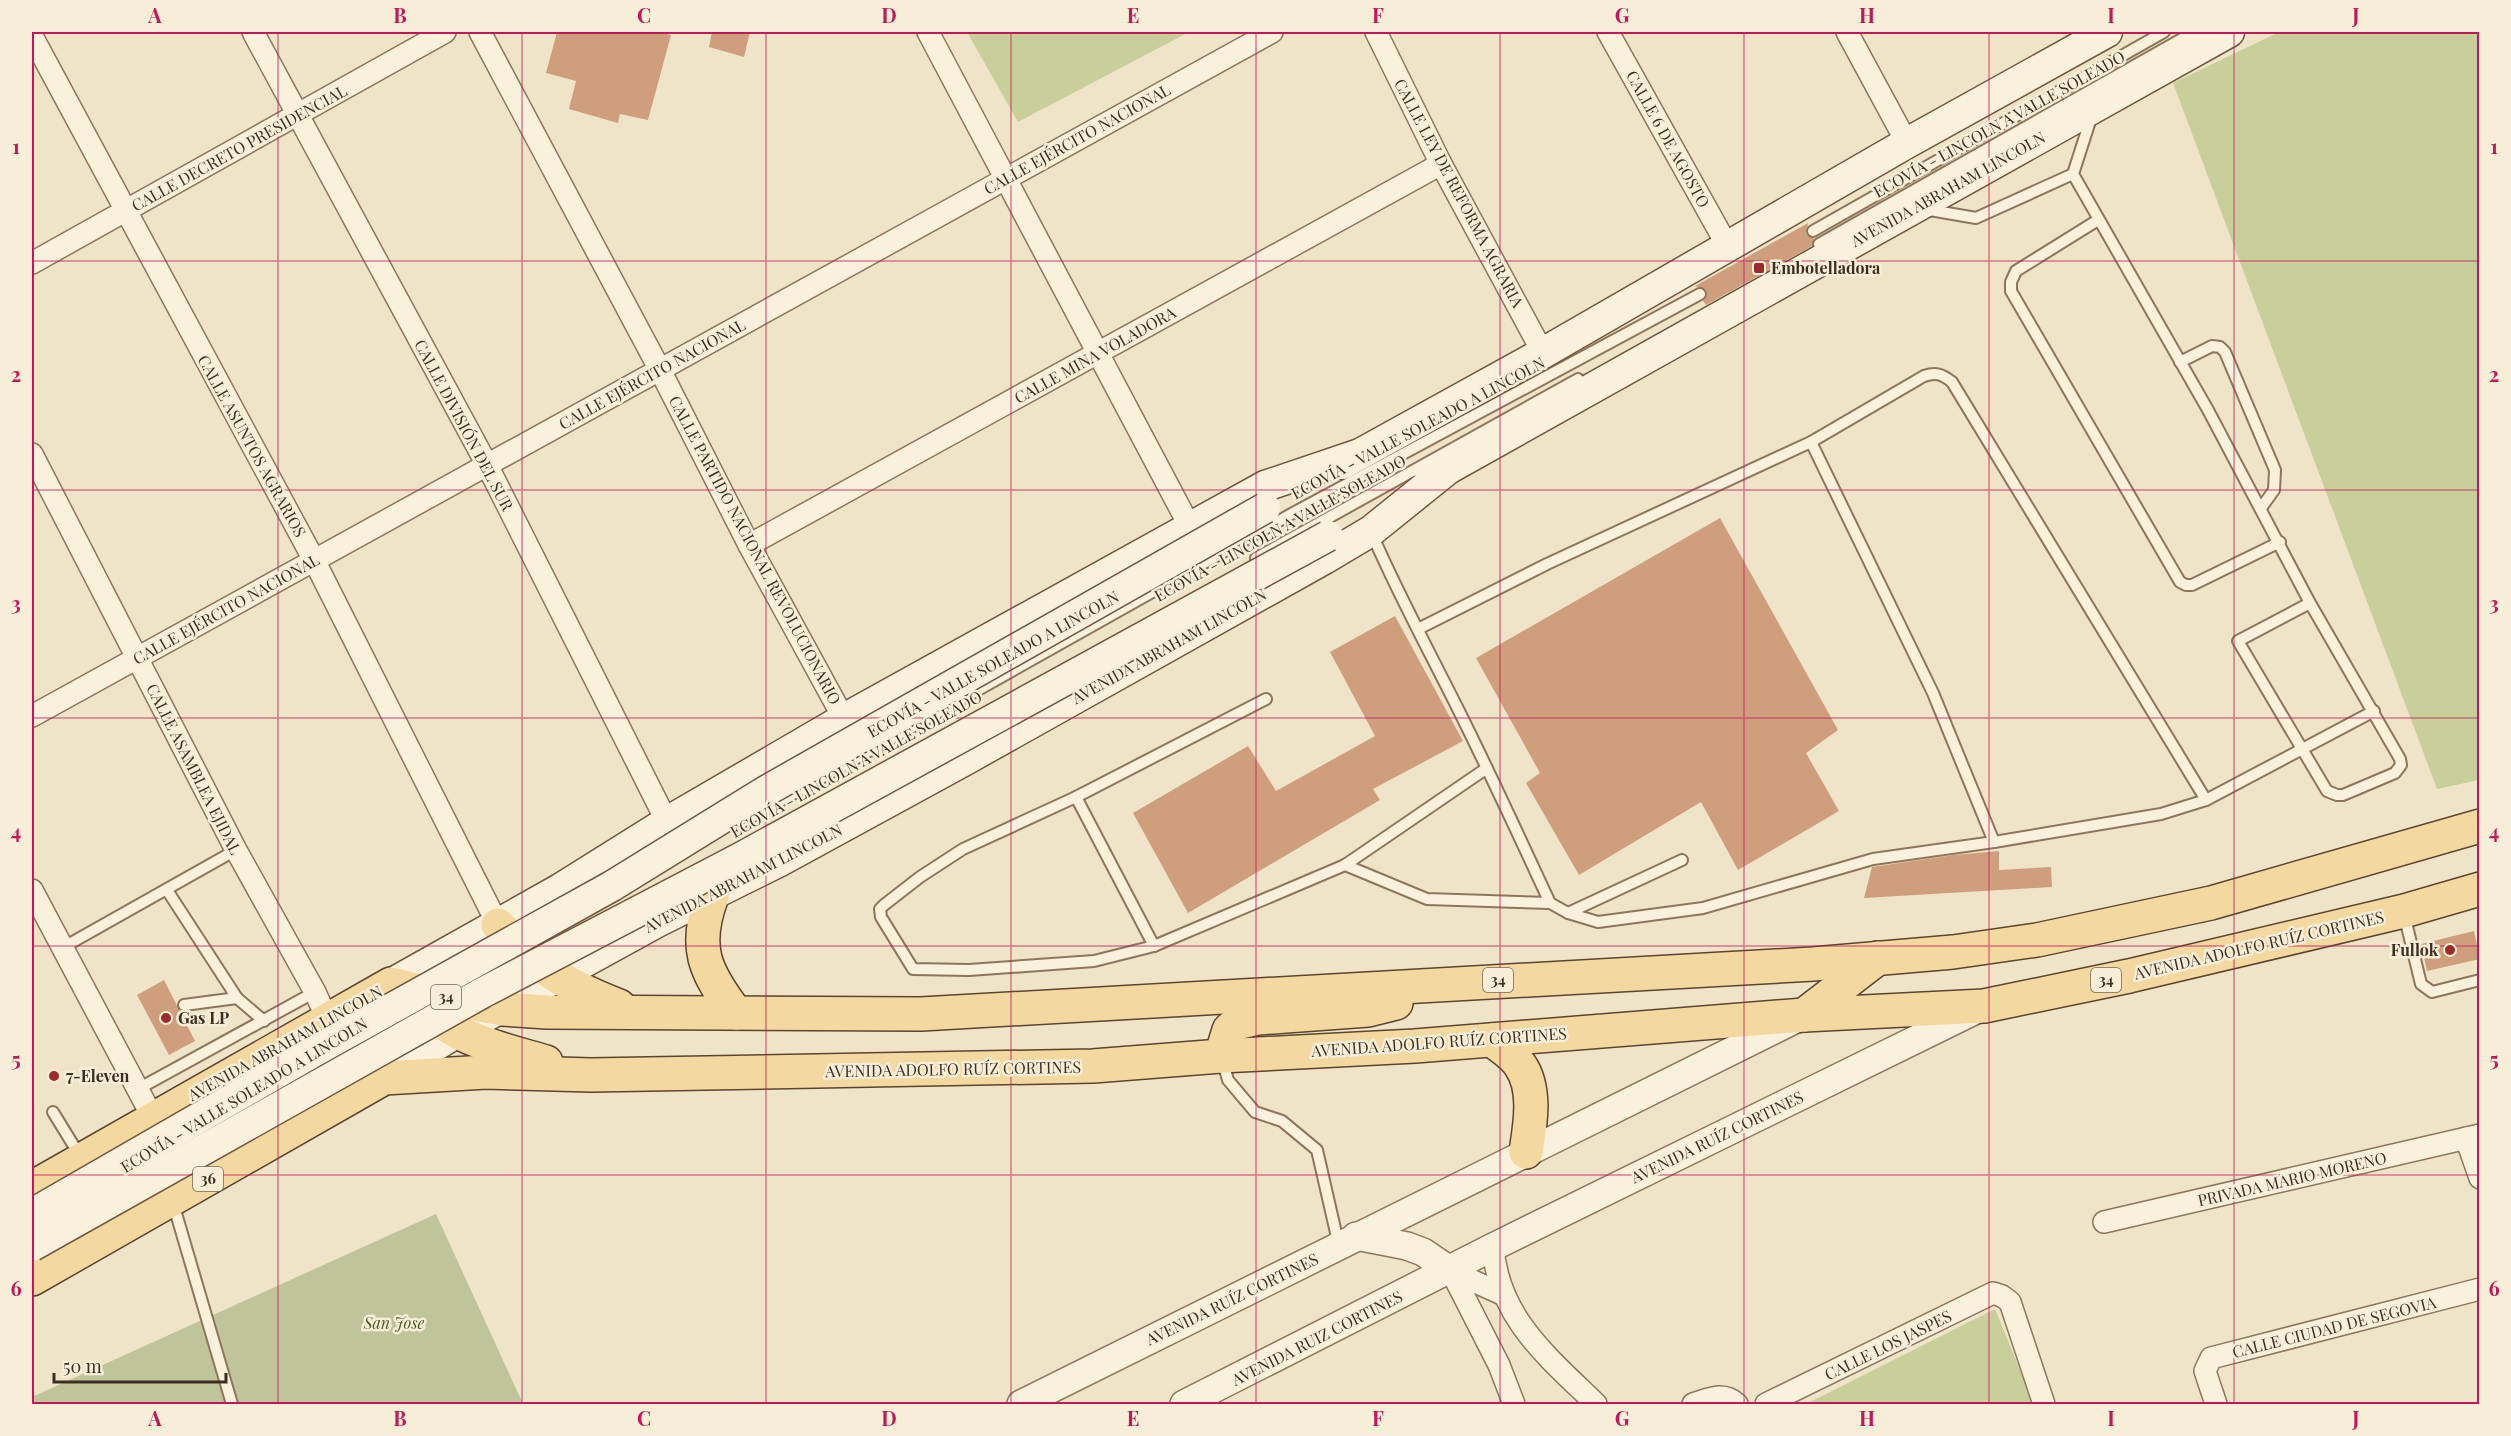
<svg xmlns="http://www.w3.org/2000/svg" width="2511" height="1436" viewBox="0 0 2511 1436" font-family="'Playfair Display',serif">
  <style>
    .green { fill: #c9cf9b }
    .cemetery { fill: #bfc49a }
    .building { fill: #cf9f7d }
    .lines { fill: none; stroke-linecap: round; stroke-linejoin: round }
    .service-casing { stroke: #8d765c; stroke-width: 14 }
    .minor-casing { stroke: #8d765c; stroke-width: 24 }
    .tertiary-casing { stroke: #8d765c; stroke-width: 30 }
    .secondary-casing { stroke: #6f573f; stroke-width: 33 }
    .primary-casing { stroke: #5b4430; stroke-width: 36 }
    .service { stroke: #faf1dc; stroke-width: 10 }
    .minor { stroke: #faf1dc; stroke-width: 21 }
    .tertiary { stroke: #faf1dc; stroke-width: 27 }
    .secondary { stroke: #faf1dc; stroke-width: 30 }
    .primary { stroke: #f3d9a0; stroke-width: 33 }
    .secondary-bridge-casing { stroke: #6f573f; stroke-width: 33; stroke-linecap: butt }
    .secondary-bridge { stroke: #faf1dc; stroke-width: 30 }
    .grid { fill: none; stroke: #c2185b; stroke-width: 1.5; stroke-opacity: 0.55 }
    .poi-dot { fill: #9e2a2b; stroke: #f7eed8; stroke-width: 2 }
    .labels { text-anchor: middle; stroke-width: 5; stroke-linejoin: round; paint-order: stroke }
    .shield { fill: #f7eed8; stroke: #756857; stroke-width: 1.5 }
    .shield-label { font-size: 15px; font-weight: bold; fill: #3d2e20 }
    .street-label { font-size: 16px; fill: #3d2e20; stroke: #f7eed8 }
    .poi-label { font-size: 16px; font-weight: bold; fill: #3d2e20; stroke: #f7eed8; text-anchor: start }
    .park-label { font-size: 16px; font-style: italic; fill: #4d5a26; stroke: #f7eed8 }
    .neatline { fill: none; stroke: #c2185b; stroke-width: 2 }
    .grid-label { font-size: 20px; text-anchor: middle; font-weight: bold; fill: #c2185b }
  </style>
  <rect width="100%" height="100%" fill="#f0e4c8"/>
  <!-- green -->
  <g class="green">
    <path d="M 967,32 L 1189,32 L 1018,122 Z"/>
    <path d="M 2279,32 L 2479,32 L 2479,780 L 2437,789 L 2173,83 Z"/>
    <path d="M 1995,1309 L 2034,1404 L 1806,1404 Z"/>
  </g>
  <!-- cemetery -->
  <path class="cemetery" d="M 436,1214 L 523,1404 L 32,1404 L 32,1397 Z"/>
  <!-- building -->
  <g class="building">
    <path d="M 557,32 L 658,32 L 671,35 L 648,120 L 620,114 L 618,123 L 569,109 L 576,81 L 546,73 Z"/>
    <path d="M 712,32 L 750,32 L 744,57 L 709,47 Z"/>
    <path d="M 1808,223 L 1806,234 L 1814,238 L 1812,246 L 1706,305 L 1703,301 L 1707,295 L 1706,290 L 1695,286 Z"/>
    <path d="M 1720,518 L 1838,730 L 1806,753 L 1839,811 L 1738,870 L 1701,802 L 1579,875 L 1526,783 L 1540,773 L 1476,658 Z"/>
    <path d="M 1395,616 L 1463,741 L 1373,789 L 1380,800 L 1188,913 L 1133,813 L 1248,746 L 1276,791 L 1375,736 L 1330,652 Z"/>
    <path d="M 1999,851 L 1999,870 L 2051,867 L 2052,887 L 1864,898 L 1872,867 L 1954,855 Z"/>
    <path d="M 2474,931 L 2480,959 L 2427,971 L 2421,944 Z"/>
    <path d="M 164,980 L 195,1041 L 169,1055 L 137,995 Z"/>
  </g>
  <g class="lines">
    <defs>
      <g id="service">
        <path d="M 2092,115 L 2073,174 L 2208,410 L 2310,603 L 2400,759 L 2401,765 L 2395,773 L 2343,795 L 2337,795 L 2327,791 L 2238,641 L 2310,603"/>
        <path d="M 1924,209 L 1976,218 L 2073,174"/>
        <path d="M 2098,220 L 2016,271 L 2011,282 L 2011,291 L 2180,582 L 2186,585 L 2192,585 L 2280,542"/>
        <path d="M 1813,231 L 2164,32"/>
        <path d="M 1819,244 L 2194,32"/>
        <path d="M 2180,362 L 2212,346 L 2220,347 L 2225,352 L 2275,470 L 2274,490 L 2261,508"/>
        <path d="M 1811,442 L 1933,693 L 1994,842"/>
        <path d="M 1372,534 C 1398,594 1429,651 1458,709 C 1490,773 1520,838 1550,903 L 1427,899 L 1345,865 L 1487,768"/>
        <path d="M 1256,558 L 1578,379"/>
        <path d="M 1418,629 L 1547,564 L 1811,442 L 1924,376 C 1936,372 1942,374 1952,382 L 2206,800 L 2161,814 L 1994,842 L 1873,859 L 1703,908 L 1598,922 L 1568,913 L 1550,903"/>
        <path d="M 1266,699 L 1076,797 L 963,849 L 920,877 L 884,905 L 880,909 L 881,917 L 913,969 L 969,970 L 1094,961 L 1154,946 L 1345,865"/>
        <path d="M 1076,797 L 1154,946"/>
        <path d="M 2206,800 L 2374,711"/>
        <path d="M 741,823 L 1293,513 L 1700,294"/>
        <path d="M 167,890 L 237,998 L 264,1021"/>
        <path d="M 1568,913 L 1682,860"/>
        <path d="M 2404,914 L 2421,984 L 2432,992 L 2480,980"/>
        <path d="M 62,948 L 236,850"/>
        <path d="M 184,1005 L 237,998"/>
        <path d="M 1222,1059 L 1228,1080 L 1255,1112 L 1282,1121 L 1317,1150 L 1339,1246"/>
        <path d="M 303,1077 L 359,1043"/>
        <path d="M 138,1089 L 315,992"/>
        <path d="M 53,1112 L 80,1156"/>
        <path d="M 173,1203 L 232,1404"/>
      </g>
      <g id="minor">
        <path d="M 253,32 L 486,463 L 667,822"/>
        <path d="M 480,32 L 660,370 L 749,545 L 844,719"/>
        <path d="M 928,32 L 1190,527"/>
        <path d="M 1376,32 L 1441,164 L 1543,353"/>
        <path d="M 1608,32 L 1728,247"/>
        <path d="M 1847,32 L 1907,143"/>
        <path d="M 32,36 L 314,560 L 498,925"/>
        <path d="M 32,263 L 445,32"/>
        <path d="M 32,454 L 236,850 L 315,992 L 327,1019"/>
        <path d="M 749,545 L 1441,164"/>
        <path d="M 32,716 L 1272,32"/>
        <path d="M 32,890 L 153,1118"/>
        <path d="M 2466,1138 L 2480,1178"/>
        <path d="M 2104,1222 L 2480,1135"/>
        <path d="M 1493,1247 C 1498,1318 1549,1358 1596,1404"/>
        <path d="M 1451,1271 L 1499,1365 L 1514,1404"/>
        <path d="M 1451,1271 L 1502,1294"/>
        <path d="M 1693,1404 C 1709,1399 1723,1391 1737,1404"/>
        <path d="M 1766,1404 L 1993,1293 L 2002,1296 L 2010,1302 L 2044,1404"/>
        <path d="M 2216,1404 L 2205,1371 L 2211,1358 L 2480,1289"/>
      </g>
      <g id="tertiary">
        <path d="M 1356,1236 L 1407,1246 L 1423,1252 L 1451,1271"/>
        <path d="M 1021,1404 L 1796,1019"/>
        <path d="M 1184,1404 L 1493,1247 L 1980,1008"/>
      </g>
      <g id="secondary">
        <path d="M 1342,464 L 1543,353 L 1907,143 L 2107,32"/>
        <path d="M 1430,479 L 2229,32"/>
        <path d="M 391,984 L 560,889 L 667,822 L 844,719 L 1265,486 L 1360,454"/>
        <path d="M 384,1078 L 457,1032 L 657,922 L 778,862 L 965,760 L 1324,559 L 1371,531 L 1448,469"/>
      </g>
      <g id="primary">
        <path d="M 712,896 C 693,947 704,971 736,1013"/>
        <path d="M 498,925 C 536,968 566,985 619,1006"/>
        <path d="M 419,997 C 440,1037 506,1050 546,1062"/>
        <path d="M 1804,1015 L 1878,958"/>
        <path d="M 1492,1040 C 1501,1047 1514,1055 1520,1065 C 1537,1089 1530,1126 1526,1152"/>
        <path d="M 1221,1056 L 1229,1030 L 1237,1023 L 1258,1018 L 1368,1010 L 1396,1003"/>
        <path d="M 32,1188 L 391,984 L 469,1003 L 502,1009 L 547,1012 L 921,1014 L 1813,964 L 1953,952 L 2037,940 L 2211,903 L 2480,826"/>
        <path d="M 32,1279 L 384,1078 L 486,1072 L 591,1075 L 1093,1066 L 1221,1056 L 1415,1046 L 1804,1015 L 1984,1006 L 2129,976 L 2404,911 L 2480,889"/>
      </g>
    </defs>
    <!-- service casing -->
    <use href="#service" class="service-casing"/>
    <!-- minor casing -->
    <use href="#minor" class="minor-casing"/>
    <!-- tertiary casing -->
    <use href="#tertiary" class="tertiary-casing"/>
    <!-- secondary casing -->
    <use href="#secondary" class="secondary-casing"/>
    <!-- primary casing -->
    <use href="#primary" class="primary-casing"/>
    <!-- service -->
    <use href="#service" class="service"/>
    <!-- minor -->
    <use href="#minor" class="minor"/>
    <!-- tertiary -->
    <use href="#tertiary" class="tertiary"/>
    <!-- secondary -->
    <use href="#secondary" class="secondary"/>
    <!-- primary -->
    <use href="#primary" class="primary"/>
    <defs>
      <g id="secondary-bridge">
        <path d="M 32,1214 L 315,1051 L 612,886 L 766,791 L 1265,508"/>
        <path d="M 32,1246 L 482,993 L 742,857 L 1328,536"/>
      </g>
    </defs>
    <!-- secondary-bridge casing -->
    <use href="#secondary-bridge" class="secondary-bridge-casing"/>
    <!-- secondary-bridge -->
    <use href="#secondary-bridge" class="secondary-bridge"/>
  </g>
  <!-- grid -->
  <path class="grid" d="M 278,32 L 278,1404M 522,32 L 522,1404M 766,32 L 766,1404M 1011,32 L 1011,1404M 1256,32 L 1256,1404M 1500,32 L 1500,1404M 1744,32 L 1744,1404M 1989,32 L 1989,1404M 2234,32 L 2234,1404M 32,261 L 2480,261M 32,490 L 2480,490M 32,718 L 2480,718M 32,946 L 2480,946M 32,1175 L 2480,1175"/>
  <!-- markers -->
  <g class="poi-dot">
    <rect x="1753" y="262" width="12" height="12" rx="3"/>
    <circle cx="2450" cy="950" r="6"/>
    <circle cx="166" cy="1018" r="6"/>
    <circle cx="54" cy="1076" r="6"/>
  </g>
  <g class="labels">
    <!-- shield labels -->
    <g class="shield">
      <rect x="1483" y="968" width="30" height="24" rx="4.5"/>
      <rect x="2091" y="968" width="30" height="24" rx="4.5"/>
      <rect x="431" y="985" width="30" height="24" rx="4.5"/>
      <rect x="193" y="1167" width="30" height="24" rx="4.5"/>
    </g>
    <g class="shield-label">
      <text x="1498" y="985">34</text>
      <text x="2106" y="985">34</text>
      <text x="446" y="1002">34</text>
      <text x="208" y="1184">36</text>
    </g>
    <!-- street labels -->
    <g class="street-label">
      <text transform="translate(1999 124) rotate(-29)" y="6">ECOVÍA - LINCOLN A VALLE SOLEADO</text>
      <text transform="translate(1077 139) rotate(-29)" y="6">CALLE EJÉRCITO NACIONAL</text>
      <text transform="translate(1668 139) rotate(61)" y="6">CALLE 6 DE AGOSTO</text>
      <text transform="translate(239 148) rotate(-29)" y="6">CALLE DECRETO PRESIDENCIAL</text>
      <text transform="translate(1948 189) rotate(-29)" y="6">AVENIDA ABRAHAM LINCOLN</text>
      <text transform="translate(1459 193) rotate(62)" y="6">CALLE LEY DE REFORMA AGRARIA</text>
      <text transform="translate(1095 355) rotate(-29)" y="6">CALLE MINA VOLADORA</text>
      <text transform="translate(652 374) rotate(-29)" y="6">CALLE EJÉRCITO NACIONAL</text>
      <text transform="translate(464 425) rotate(62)" y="6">CALLE DIVISIÓN DEL SUR</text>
      <text transform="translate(1418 428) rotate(-28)" y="6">ECOVÍA - VALLE SOLEADO A LINCOLN</text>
      <text transform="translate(252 446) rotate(61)" y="6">CALLE ASUNTOS AGRARIOS</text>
      <text transform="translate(1280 528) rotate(-29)" y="6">ECOVÍA - LINCOLN A VALLE SOLEADO</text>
      <text transform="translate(755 550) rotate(62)" y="6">CALLE PARTIDO NACIONAL REVOLUCIONARIO</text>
      <text transform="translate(226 609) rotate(-29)" y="6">CALLE EJÉRCITO NACIONAL</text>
      <text transform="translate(1169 646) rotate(-29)" y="6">AVENIDA ABRAHAM LINCOLN</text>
      <text transform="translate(993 664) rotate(-29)" y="6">ECOVÍA - VALLE SOLEADO A LINCOLN</text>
      <text transform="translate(856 764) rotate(-29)" y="6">ECOVÍA - LINCOLN A VALLE SOLEADO</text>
      <text transform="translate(194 769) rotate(63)" y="6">CALLE ASAMBLEA EJIDAL</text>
      <text transform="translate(743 878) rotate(-27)" y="6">AVENIDA ABRAHAM LINCOLN</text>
      <text transform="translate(2259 945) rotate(-13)" y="6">AVENIDA ADOLFO RUÍZ CORTINES</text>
      <text transform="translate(1439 1042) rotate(-4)" y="6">AVENIDA ADOLFO RUÍZ CORTINES</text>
      <text transform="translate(285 1043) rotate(-29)" y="6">AVENIDA ABRAHAM LINCOLN</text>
      <text transform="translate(953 1069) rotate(-1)" y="6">AVENIDA ADOLFO RUÍZ CORTINES</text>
      <text transform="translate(244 1095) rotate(-31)" y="6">ECOVÍA - VALLE SOLEADO A LINCOLN</text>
      <text transform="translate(1717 1137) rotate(-26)" y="6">AVENIDA RUÍZ CORTINES</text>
      <text transform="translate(2292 1179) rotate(-13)" y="6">PRIVADA MARIO MORENO</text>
      <text transform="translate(1232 1299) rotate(-26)" y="6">AVENIDA RUÍZ CORTINES</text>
      <text transform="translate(2334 1327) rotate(-14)" y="6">CALLE CIUDAD DE SEGOVIA</text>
      <text transform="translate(1317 1338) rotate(-27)" y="6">AVENIDA RUIZ CORTINES</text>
      <text transform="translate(1888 1345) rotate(-26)" y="6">CALLE LOS JASPES</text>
    </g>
    <!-- poi labels -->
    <g class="poi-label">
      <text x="1771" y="274">Embotelladora</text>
      <text x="2438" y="956" text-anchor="end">Fullok</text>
      <text x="178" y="1024">Gas LP</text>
      <text x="66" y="1082">7-Eleven</text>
    </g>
    <!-- park labels -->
    <g class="park-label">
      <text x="394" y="1329">San Jose</text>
    </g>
  </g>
  <!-- border -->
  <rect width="2511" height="1436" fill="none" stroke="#f7eed8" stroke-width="66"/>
  <!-- scale -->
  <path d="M54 1373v9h172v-9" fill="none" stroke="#3d2e20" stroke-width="3"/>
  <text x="63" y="1373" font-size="18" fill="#3d2e20" stroke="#f7eed8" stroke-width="4.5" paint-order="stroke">50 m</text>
  <rect x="33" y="33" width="2445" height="1370" class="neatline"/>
  <g class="grid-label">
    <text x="155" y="23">A</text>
    <text x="400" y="23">B</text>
    <text x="644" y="23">C</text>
    <text x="889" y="23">D</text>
    <text x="1133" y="23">E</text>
    <text x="1378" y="23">F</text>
    <text x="1622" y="23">G</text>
    <text x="1867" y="23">H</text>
    <text x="2111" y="23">I</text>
    <text x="2356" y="23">J</text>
    <text x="16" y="154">1</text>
    <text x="2494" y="154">1</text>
    <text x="16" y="382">2</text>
    <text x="2494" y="382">2</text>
    <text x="16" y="611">3</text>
    <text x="2494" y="611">3</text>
    <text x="16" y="839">4</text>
    <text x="2494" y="839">4</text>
    <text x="16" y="1067">5</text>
    <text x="2494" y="1067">5</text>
    <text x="16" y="1296">6</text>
    <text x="2494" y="1296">6</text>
    <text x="155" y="1426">A</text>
    <text x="400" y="1426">B</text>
    <text x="644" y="1426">C</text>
    <text x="889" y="1426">D</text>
    <text x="1133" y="1426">E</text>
    <text x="1378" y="1426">F</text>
    <text x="1622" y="1426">G</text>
    <text x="1867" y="1426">H</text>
    <text x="2111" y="1426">I</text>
    <text x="2356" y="1426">J</text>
  </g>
</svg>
